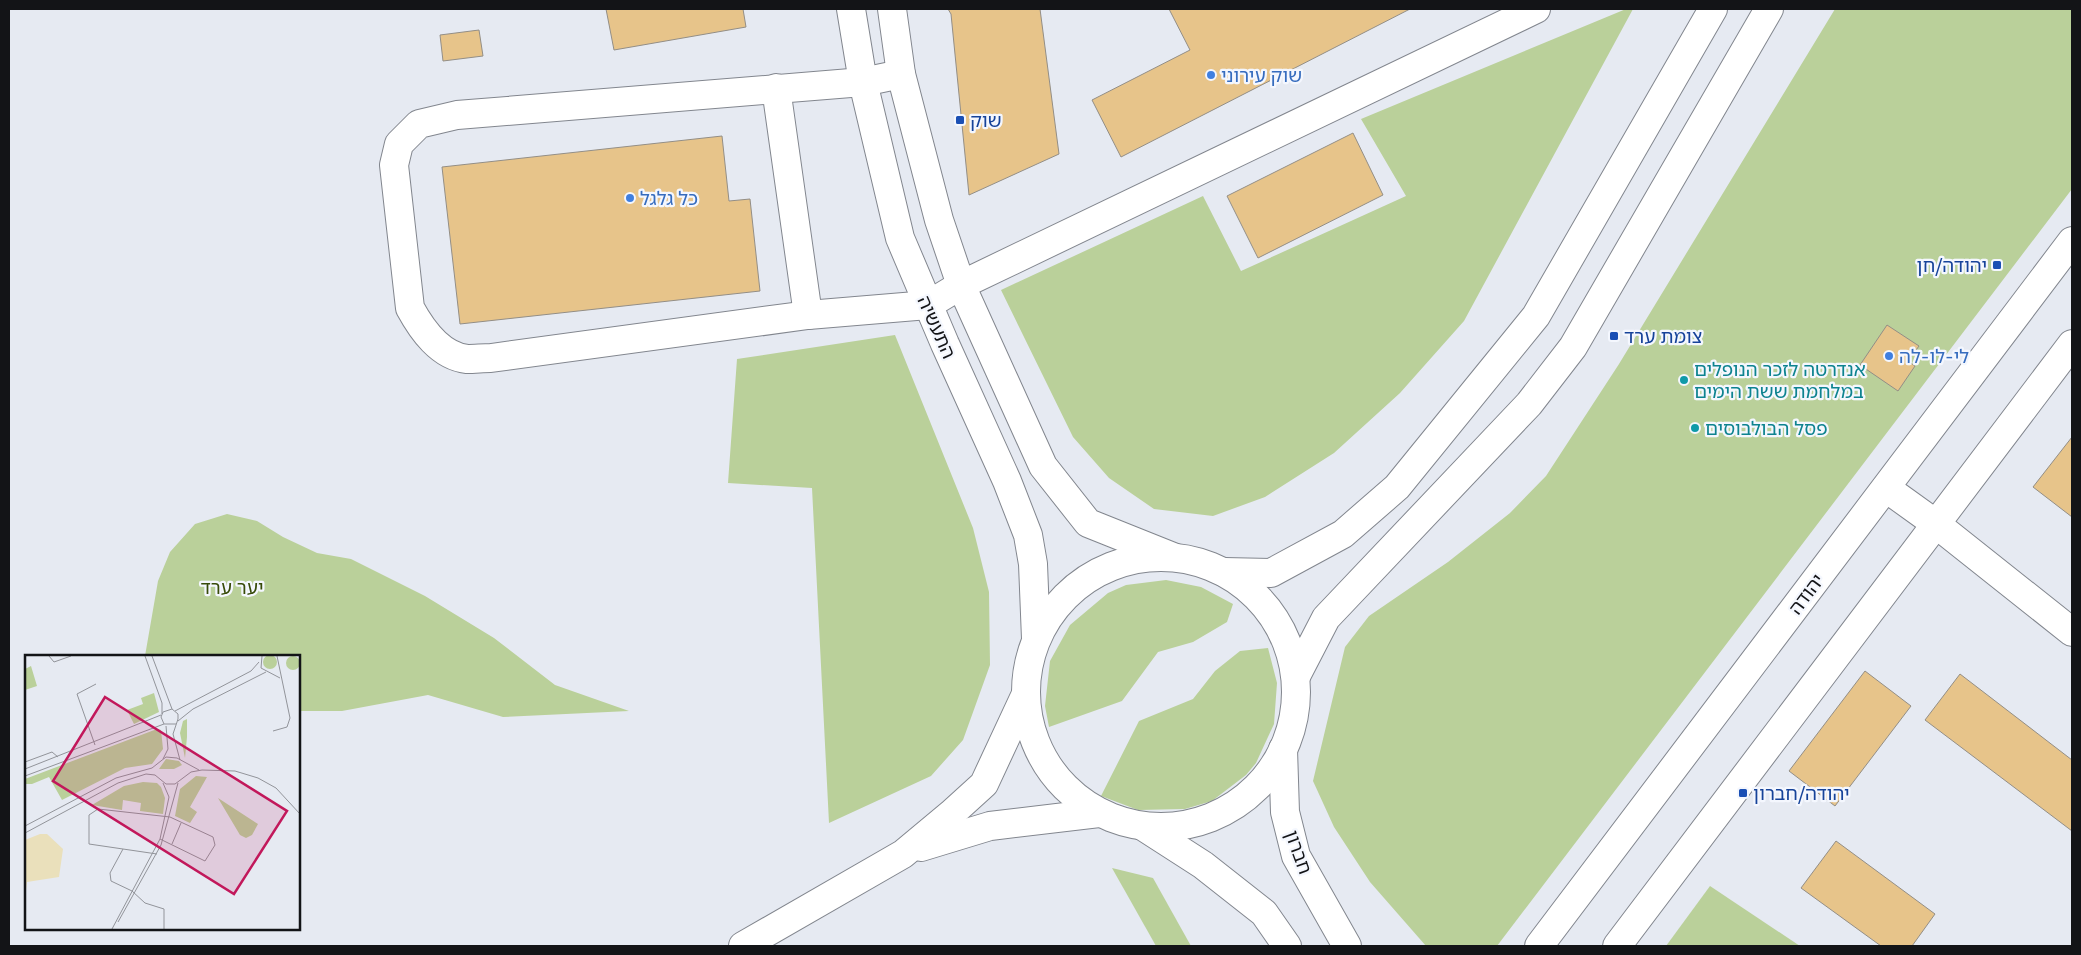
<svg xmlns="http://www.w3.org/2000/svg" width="2081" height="955" viewBox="0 0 2081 955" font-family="'Space Grotesk','Noto Sans Hebrew',sans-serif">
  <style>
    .green { fill: #bad09a }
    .building { fill: #e7c48a; stroke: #938e86 }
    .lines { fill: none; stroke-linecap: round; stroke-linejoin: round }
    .minor-casing { stroke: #82868e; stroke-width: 30 }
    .tertiary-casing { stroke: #82868e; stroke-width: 30 }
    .secondary-casing { stroke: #82868e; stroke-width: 30 }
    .trunk-casing { stroke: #82868e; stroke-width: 30 }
    .minor { stroke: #fff; stroke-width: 28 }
    .tertiary { stroke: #fff; stroke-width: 28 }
    .secondary { stroke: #fff; stroke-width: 28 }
    .trunk { stroke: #fff; stroke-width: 28 }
    .shop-dot { fill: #3f7fe0; stroke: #f4f7fe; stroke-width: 2 }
    .transit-dot { fill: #1a4fb4; stroke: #f4f7fe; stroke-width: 2 }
    .culture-dot { fill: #0f9aa8; stroke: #f4f7fe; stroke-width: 2 }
    .labels { text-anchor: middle; stroke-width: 4.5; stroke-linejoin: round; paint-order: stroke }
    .shop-label { font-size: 19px; fill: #366cbe; stroke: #f4f7fe; text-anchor: start }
    .transit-label { font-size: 19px; fill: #164399; stroke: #f4f7fe; text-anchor: start }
    .street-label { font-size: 19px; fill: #131417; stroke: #f4f7fe }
    .culture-label { font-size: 19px; fill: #0d838f; stroke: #f4f7fe; text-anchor: start }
    .park-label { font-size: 19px; fill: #374b09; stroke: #f4f7fe }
    .inset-road { fill: none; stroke: #92949a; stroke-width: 1 }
    .view { fill: #c2185b; fill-opacity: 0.15; stroke: #c2185b; stroke-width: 2.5 }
    .inset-edge { fill: none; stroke: #131417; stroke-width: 2.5 }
  </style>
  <rect width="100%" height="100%" fill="#e6eaf2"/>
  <!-- green -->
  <g class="green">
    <path d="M 1626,9 L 1633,9 L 1464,321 L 1400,393 L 1334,453 L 1265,497 L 1213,516 L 1154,509 L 1109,478 L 1073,437 L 1001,290 L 1203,196 L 1241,271 L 1406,196 L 1361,119 Z"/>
    <path d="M 1835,9 L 2072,9 L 2072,189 L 1497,946 L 1426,946 L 1370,882 L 1334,827 L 1313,781 L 1345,647 L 1369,616 L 1448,562 L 1510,513 L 1546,476 L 1619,364 Z"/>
    <path d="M 895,335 L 973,528 L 989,592 L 990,665 L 963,740 L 931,776 L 829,823 L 812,488 L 728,483 L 737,359 Z"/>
    <path d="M 227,514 L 257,521 L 283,537 L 317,553 L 351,559 L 425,596 L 494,638 L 555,685 L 629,711 L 503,717 L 428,695 L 342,711 L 299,711 L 299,656 L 145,656 L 158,581 L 170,552 L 195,524 Z"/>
    <path d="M 1166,580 L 1201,587 L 1233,604 L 1227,622 L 1193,642 L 1158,652 L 1122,701 L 1049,727 L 1045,706 L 1050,661 L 1070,625 L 1108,593 L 1126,585 Z"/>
    <path d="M 1268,648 L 1277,683 L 1274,724 L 1256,763 L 1246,775 L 1212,801 L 1185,809 L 1138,810 L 1101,796 L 1139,721 L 1193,699 L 1215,671 L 1240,651 Z"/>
    <path d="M 1112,868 L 1153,878 L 1191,946 L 1156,946 Z"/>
    <path d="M 1710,886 L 1800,946 L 1666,946 Z"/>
  </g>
  <!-- building -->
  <g class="building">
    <path d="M 606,9 L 743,9 L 746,27 L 614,50 Z"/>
    <path d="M 948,9 L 1040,9 L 1059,154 L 969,195 L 951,14 Z"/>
    <path d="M 1169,9 L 1410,9 L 1121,157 L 1092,100 L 1190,50 Z"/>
    <path d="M 479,30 L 483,56 L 443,61 L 440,35 Z"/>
    <path d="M 1353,133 L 1383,195 L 1258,258 L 1227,196 Z"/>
    <path d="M 722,136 L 729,201 L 750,199 L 760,291 L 460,324 L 442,167 Z"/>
    <path d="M 1887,325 L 1919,346 L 1908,361 L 1915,366 L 1898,391 L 1860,365 Z"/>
    <path d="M 2072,437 L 2072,517 L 2033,487 Z"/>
    <path d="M 1865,671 L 1911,706 L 1835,806 L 1789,771 Z"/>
    <path d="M 1960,674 L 2072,760 L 2072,831 L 1925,720 Z"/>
    <path d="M 1836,841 L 1935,914 L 1912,946 L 1881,946 L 1801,888 Z"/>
  </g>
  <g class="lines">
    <defs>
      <g id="minor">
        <path d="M 901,74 L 863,82 L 457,115 L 419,124 L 399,144 L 394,165 L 410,308 C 422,330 440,356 467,359 C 475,359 483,358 491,358 L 808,315 L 928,305 L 961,285 L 1536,9"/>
        <path d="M 776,88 L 808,315"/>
        <path d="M 1886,488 L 1936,524 L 2072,632"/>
      </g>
      <g id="tertiary">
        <path d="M 851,9 L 863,82 L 900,238 L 945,344 L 1007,481 L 1028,535 L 1033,564 L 1036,639"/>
        <path d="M 892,9 L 901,74 L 939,220 L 961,285 L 1043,466 L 1088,523 L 1173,557"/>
        <path d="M 1539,946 L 2072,241"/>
        <path d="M 1617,946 L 2072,344"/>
      </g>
      <g id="secondary">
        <path d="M 1283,749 L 1285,812 L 1296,856 L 1347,946"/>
        <path d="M 1144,827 L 1203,865 L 1264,913 L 1287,946"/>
      </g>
      <g id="trunk">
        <circle cx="1161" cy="692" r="135"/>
        <path d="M 1224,572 L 1271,573 L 1343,534 L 1397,487 L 1536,316 L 1713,9"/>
        <path d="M 1296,676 L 1326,618 L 1529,404 L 1573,347 L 1769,9"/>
        <path d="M 921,847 L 990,826 L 1099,813"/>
        <path d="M 743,946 L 903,854 L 951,814 L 984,784 L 1025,696"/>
      </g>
    </defs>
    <!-- minor casing -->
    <use href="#minor" class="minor-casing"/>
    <!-- tertiary casing -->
    <use href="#tertiary" class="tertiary-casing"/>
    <!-- secondary casing -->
    <use href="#secondary" class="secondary-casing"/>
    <!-- trunk casing -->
    <use href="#trunk" class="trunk-casing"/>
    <!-- minor -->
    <use href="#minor" class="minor"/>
    <!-- tertiary -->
    <use href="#tertiary" class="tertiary"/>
    <!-- secondary -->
    <use href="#secondary" class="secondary"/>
    <!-- trunk -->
    <use href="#trunk" class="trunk"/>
  </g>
  <!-- markers -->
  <g class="shop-dot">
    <circle cx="1211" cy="75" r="5"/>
    <circle cx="630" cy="198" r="5"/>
    <circle cx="1889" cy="356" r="5"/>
  </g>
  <g class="transit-dot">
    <rect x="955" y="115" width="10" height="10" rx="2.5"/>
    <rect x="1992" y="260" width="10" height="10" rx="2.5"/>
    <rect x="1609" y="331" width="10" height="10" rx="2.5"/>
    <rect x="1738" y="788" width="10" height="10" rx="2.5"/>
  </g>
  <g class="culture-dot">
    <circle cx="1684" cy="380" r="5"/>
    <circle cx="1695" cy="428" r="5"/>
  </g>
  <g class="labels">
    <!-- shop labels -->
    <g class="shop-label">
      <text x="1221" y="82">שוק עירוני</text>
      <text x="640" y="205">כל גלגל</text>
      <text x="1899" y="363">לי-לו-לה</text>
    </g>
    <!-- transit labels -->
    <g class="transit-label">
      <text x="970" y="127">שוק</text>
      <text x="1987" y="272" text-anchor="end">יהודה/חן</text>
      <text x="1624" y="343">צומת ערד</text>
      <text x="1753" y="800">יהודה/חברון</text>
    </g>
    <!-- street labels -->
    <g class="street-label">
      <text transform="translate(937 327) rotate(66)" y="7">התעשיה</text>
      <text transform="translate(1806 594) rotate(-53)" y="7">יהודה</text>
      <text transform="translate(1299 852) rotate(70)" y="7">חברון</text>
    </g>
    <!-- culture labels -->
    <g class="culture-label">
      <text x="1694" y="376">אנדרטה לזכר הנופלים<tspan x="1694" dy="22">במלחמת ששת הימים</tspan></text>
      <text x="1705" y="435">פסל הבולבוסים</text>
    </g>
    <!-- park labels -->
    <g class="park-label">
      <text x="232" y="594">יער ערד</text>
    </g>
  </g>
  <!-- overview -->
  <g transform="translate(25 655)">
    <rect width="275" height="275" fill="#e6eaf2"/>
    <path d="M238 7a7 7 0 1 1 14 0a7 7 0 1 1-14 0ZM261 8a7 7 0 1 1 14 0a7 7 0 1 1-14 0ZM 6,11 L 12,31 L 0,35 L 0,14 ZM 129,38 L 134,57 L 109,69 L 102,55 L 118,49 L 116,43 ZM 162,64 L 162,82 L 160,103 L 155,78 L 158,66 ZM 132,74 L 136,75 L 138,94 L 127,109 L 100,113 L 37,145 L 24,122 L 7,129 L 0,129 L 0,124 ZM 141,104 L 154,106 L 157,110 L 149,114 L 134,114 ZM 171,121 L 182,122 L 165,152 L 172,157 L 165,168 L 150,161 L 155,134 ZM 118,127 L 132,128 L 136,132 L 140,143 L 138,159 L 115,156 L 116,148 L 98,145 L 97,155 L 67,150 L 99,131 ZM 193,143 L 233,169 L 227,180 L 221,183 L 215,180 Z" fill="#bad09a"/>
    <path d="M 15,179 L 22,179 L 38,194 L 34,222 L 2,227 L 0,243 L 0,185 Z" fill="#eae0bb"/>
    <path class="inset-road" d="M 24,1 L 29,7 L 46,1M 120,1 L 137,48 L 137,59M 127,1 L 147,54M 237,1 L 236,13 L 255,23M 150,56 L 226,16 L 234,7M 153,66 L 168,54 L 241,17M 151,69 L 139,69 L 136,62 L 138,57 L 147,54 L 153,59 L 153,64 L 148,79 L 155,105M 248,76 L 262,72 L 265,63 L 252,1M 70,90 L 52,39 L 71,29M 138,104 L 143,94 L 141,71M 0,107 L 27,97 L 33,102M 0,114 L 136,60M 0,121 L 139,69M 0,171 L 91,123 L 127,113 L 141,102 L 152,103 L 174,115M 0,178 L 93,128 L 121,119 L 130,120 L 141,129 L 150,129 L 166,117 L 177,115 L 210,116 L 233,123 L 251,133 L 275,159M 147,189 L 156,168M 98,194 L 85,218 L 86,226 L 107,236 L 120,248 L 139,254 L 139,274M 132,199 L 64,189 L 64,160 L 73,154 L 145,162 L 188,182 L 190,190 L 180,206 L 135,184M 93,267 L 136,190 L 153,128M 87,274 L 135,184 L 144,142 L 138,128"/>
    <path class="view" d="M 80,42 L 262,156 L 209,239 L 28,126 Z"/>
    <rect width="275" height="275" class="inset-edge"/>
  </g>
  <!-- border -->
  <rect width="2081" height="955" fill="none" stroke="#131417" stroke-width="20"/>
</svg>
